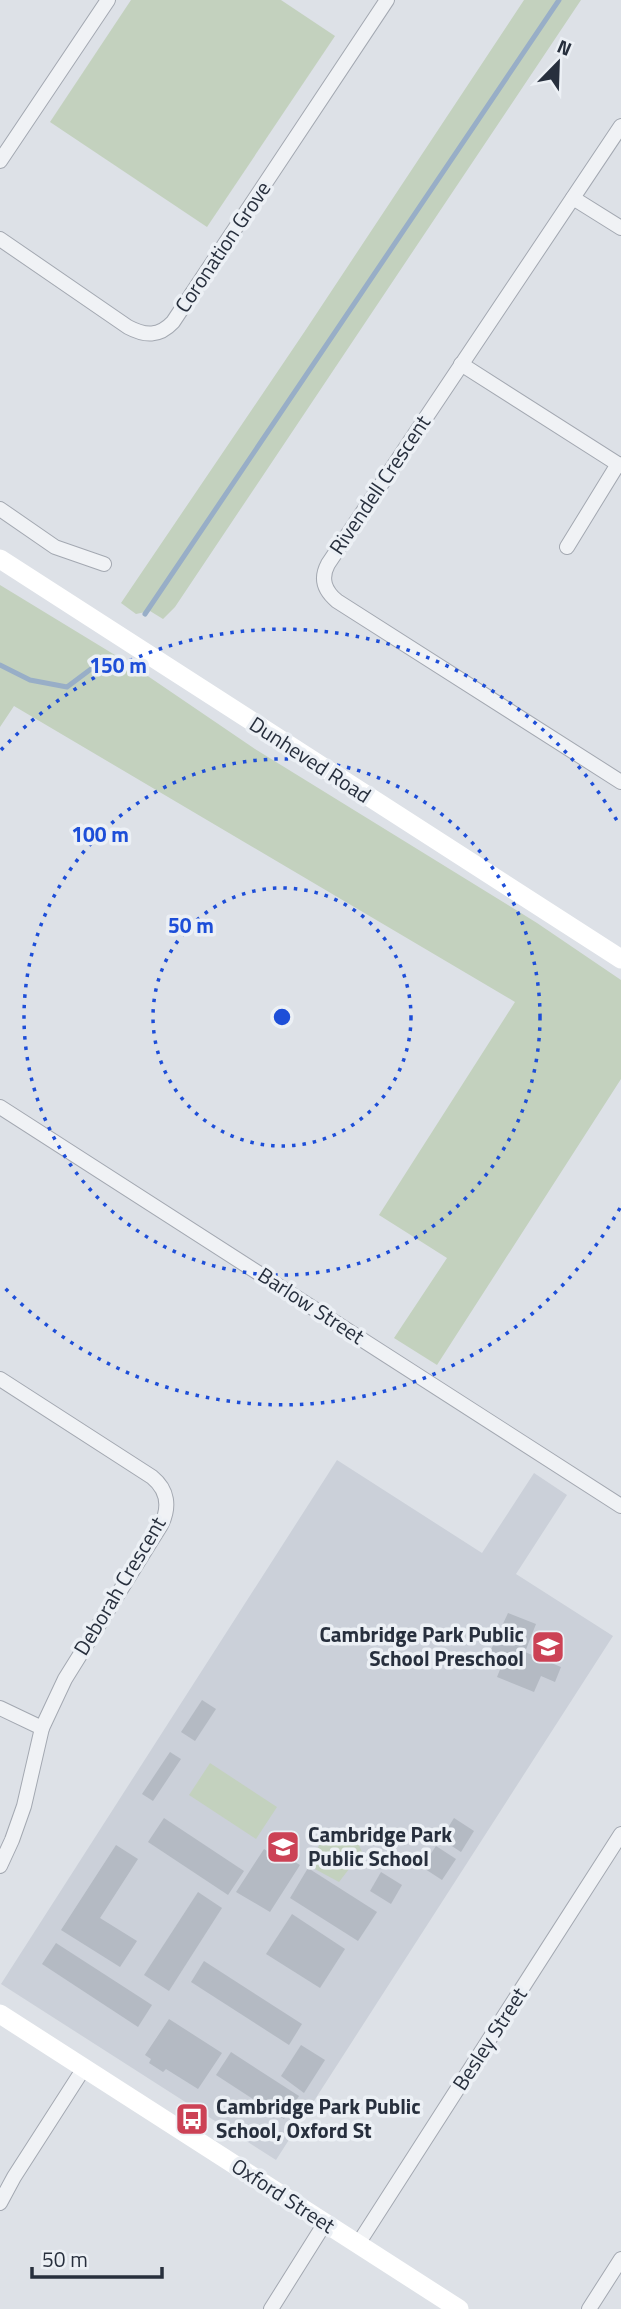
<svg xmlns="http://www.w3.org/2000/svg" width="621" height="2309" viewBox="0 0 621 2309" font-family="'Titillium Web',sans-serif">
  <style>
    .built { fill: #cbd0d9 }
    .green { fill: #c3d1be }
    .lines { fill: none; stroke-linecap: round; stroke-linejoin: round }
    .stream { stroke: #98aec7; stroke-width: 5 }
    .building { fill: #b4bac3 }
    .street-casing { stroke: #a3a8b1; stroke-width: 16 }
    .street { stroke: #f0f2f5; stroke-width: 14 }
    .secondary { stroke: #fff; stroke-width: 19 }
    .ring { fill: none; stroke: #1d4ed8; stroke-width: 3.5; stroke-dasharray: 3.5 7 }
    .labels { text-anchor: middle; stroke-width: 7; stroke-linejoin: round; paint-order: stroke }
    .street-label { font-size: 21px; fill: #272f3d; stroke: #ecf0f5 }
    .poi-label { font-size: 21px; font-weight: bold; fill: #272f3d; stroke: #ecf0f5; text-anchor: start }
    .centre { fill: #1d4ed8; stroke: #ecf0f5; stroke-width: 3.5 }
    .ring-label { font-size: 21px; text-anchor: middle; font-weight: bold; fill: #1d4ed8; stroke: #ecf0f5; stroke-width: 7; stroke-linejoin: round; paint-order: stroke }
  </style>
  <rect width="100%" height="100%" fill="#dde1e7"/>
  <!-- built -->
  <path class="built" d="M 337,1460 L 482,1553 L 534,1473 L 567,1495 L 516,1574 L 613,1636 L 276,2160 L 1,1984 Z"/>
  <!-- green -->
  <g class="green">
    <path d="M 131,0 L 281,0 L 335,36 L 207,227 L 50,122 Z"/>
    <path d="M 524,0 L 581,0 L 175,607 L 163,619 L 150,611 L 136,614 L 121,603 L 305,331 Z"/>
    <path d="M 0,585 L 133,666 L 255,749 L 537,923 L 621,980 L 621,1079 L 437,1365 L 394,1338 L 447,1258 L 379,1215 L 515,1002 L 14,706 L 0,727 Z"/>
    <path d="M 210,1763 L 277,1807 L 256,1839 L 189,1795 Z"/>
    <path d="M 347,1827 L 353,1831 L 362,1852 L 339,1882 L 313,1868 C 315,1843 324,1835 347,1827 Z"/>
  </g>
  <g class="lines">
    <!-- stream -->
    <g class="stream">
      <path d="M 145,614 L 559,0"/>
      <path d="M 0,665 L 30,680 L 67,687 L 95,666"/>
    </g>
  </g>
  <!-- building -->
  <g class="building">
    <path d="M 508,1613 L 536,1624 L 525,1652 L 561,1667 L 555,1682 L 541,1676 L 534,1692 L 497,1677 L 503,1662 L 488,1656 Z"/>
    <path d="M 202,1700 L 216,1709 L 195,1741 L 181,1732 Z"/>
    <path d="M 170,1752 L 181,1759 L 153,1801 L 142,1794 Z"/>
    <path d="M 164,1818 L 244,1871 L 228,1895 L 148,1842 Z"/>
    <path d="M 454,1818 L 474,1831 L 461,1852 L 441,1839 Z"/>
    <path d="M 116,1845 L 138,1859 L 100,1918 L 137,1941 L 120,1967 L 61,1930 Z"/>
    <path d="M 436,1846 L 456,1859 L 442,1880 L 422,1867 Z"/>
    <path d="M 264,1849 L 282,1860 L 285,1856 L 300,1865 L 270,1912 L 236,1892 Z"/>
    <path d="M 308,1868 L 377,1912 L 358,1941 L 290,1898 Z"/>
    <path d="M 381,1872 L 402,1885 L 391,1904 L 370,1891 Z"/>
    <path d="M 198,1892 L 222,1908 L 169,1991 L 144,1975 Z"/>
    <path d="M 292,1914 L 345,1949 L 320,1988 L 266,1954 Z"/>
    <path d="M 56,1943 L 152,2005 L 138,2027 L 42,1964 Z"/>
    <path d="M 204,1961 L 302,2024 L 289,2045 L 191,1982 Z"/>
    <path d="M 169,2019 L 222,2053 L 198,2089 L 166,2069 L 163,2072 L 149,2063 L 151,2059 L 145,2055 Z"/>
    <path d="M 301,2045 L 325,2060 L 304,2093 L 281,2076 Z"/>
    <path d="M 231,2052 L 299,2096 L 284,2119 L 216,2075 Z"/>
  </g>
  <g class="lines">
    <defs>
      <g id="street">
        <path d="M 621,126 L 328,564 C 320,579 325,591 337,601 L 621,782"/>
        <path d="M 0,161 L 108,0"/>
        <path d="M 573,198 L 621,228"/>
        <path d="M 0,239 L 128,327 C 145,336 159,337 173,322 L 387,0"/>
        <path d="M 461,364 L 621,466"/>
        <path d="M 0,509 L 55,547 L 104,564"/>
        <path d="M 567,547 L 618,464"/>
        <path d="M 0,1107 L 621,1506"/>
        <path d="M 0,1379 L 152,1477 C 168,1490 170,1507 161,1525 L 65,1679 L 42,1728 L 24,1806 L 12,1840 L 0,1866"/>
        <path d="M 0,1708 L 42,1728"/>
        <path d="M 0,2203 L 14,2177 L 84,2068"/>
        <path d="M 358,2244 L 621,1834"/>
        <path d="M 271,2309 L 325,2223"/>
        <path d="M 589,2309 L 621,2259"/>
      </g>
    </defs>
    <!-- street casing -->
    <use href="#street" class="street-casing"/>
    <!-- street -->
    <use href="#street" class="street"/>
    <!-- secondary -->
    <g class="secondary">
      <path d="M 0,559 L 621,959"/>
      <path d="M 0,2014 L 459,2309"/>
    </g>
  </g>
  <!-- distance rings -->
  <g class="ring">
    <circle cx="282" cy="1017" r="129"/>
    <circle cx="282" cy="1017" r="258"/>
    <path d="M620 1208A388 388 0 0 1 1 1284M1 750A388 388 0 0 1 620 826"/>
  </g>
  <!-- icons -->
  <defs>
    <symbol id="school-square" viewBox="-11 -11 22 22"><rect x="-9" y="-9" width="18" height="18" rx="4" fill="#cc4255" stroke="#ecf0f5"/><path d="M0-5L7-2L0 1L-7-2ZM-4 1L0 2.5L4 1V4Q0 6-4 4Z" fill="#fff"/></symbol>
    <symbol id="bus-square" viewBox="-11 -11 22 22"><rect x="-9" y="-9" width="18" height="18" rx="4" fill="#cc4255" stroke="#ecf0f5"/><path d="M-5-6H5V4H4V6H2V4H-2V6H-4V4H-5ZM-3.5-4V0h7V-4ZM-3.5 1.2v1.5H-2V1.2ZM2 1.2v1.5H3.5V1.2Z" fill="#fff"/></symbol>
  </defs>
  <g fill-rule="evenodd">
    <use href="#school-square" x="529" y="1628" width="38" height="38"/>
    <use href="#school-square" x="264" y="1828" width="38" height="38"/>
    <use href="#bus-square" x="173" y="2100" width="38" height="38"/>
  </g>
  <g class="labels">
    <!-- street labels -->
    <g class="street-label">
      <text transform="translate(223 247) rotate(-56)" y="7">Coronation Grove</text>
      <text transform="translate(380 485) rotate(-56)" y="7">Rivendell Crescent</text>
      <text transform="translate(310 760) rotate(33)" y="7">Dunheved Road</text>
      <text transform="translate(311 1306) rotate(33)" y="7">Barlow Street</text>
      <text transform="translate(120 1586) rotate(-59)" y="7">Deborah Crescent</text>
      <text transform="translate(490 2039) rotate(-57)" y="7">Besley Street</text>
      <text transform="translate(283 2196) rotate(33)" y="7">Oxford Street</text>
    </g>
    <!-- poi labels -->
    <g class="poi-label">
      <text x="524" y="1642" text-anchor="end">Cambridge Park Public<tspan x="524" dy="24">School Preschool</tspan></text>
      <text x="308" y="1842">Cambridge Park<tspan x="308" dy="24">Public School</tspan></text>
      <text x="216" y="2114">Cambridge Park Public<tspan x="216" dy="24">School, Oxford St</tspan></text>
    </g>
  </g>
  <circle cx="282" cy="1017" r="10" class="centre"/>
  <g class="ring-label">
    <text x="118" y="673">150 m</text>
    <text x="100" y="842">100 m</text>
    <text x="191" y="933">50 m</text>
  </g>
  <!-- north arrow -->
  <g transform="translate(558 63) rotate(23)" stroke="#ecf0f5" stroke-width="5" paint-order="stroke">
  <path d="M0-5L12 26L0 18L-12 26Z" fill="#272f3d"/>
  <text y="-10" font-size="19" font-weight="bold" text-anchor="middle" fill="#272f3d">N</text>
  </g>
  <!-- scale -->
  <path d="M32 2267v10h130v-10" fill="none" stroke="#272f3d" stroke-width="3.5"/>
  <text x="42" y="2267" font-size="21" fill="#272f3d" stroke="#ecf0f5" stroke-width="5" paint-order="stroke">50 m</text>
</svg>
